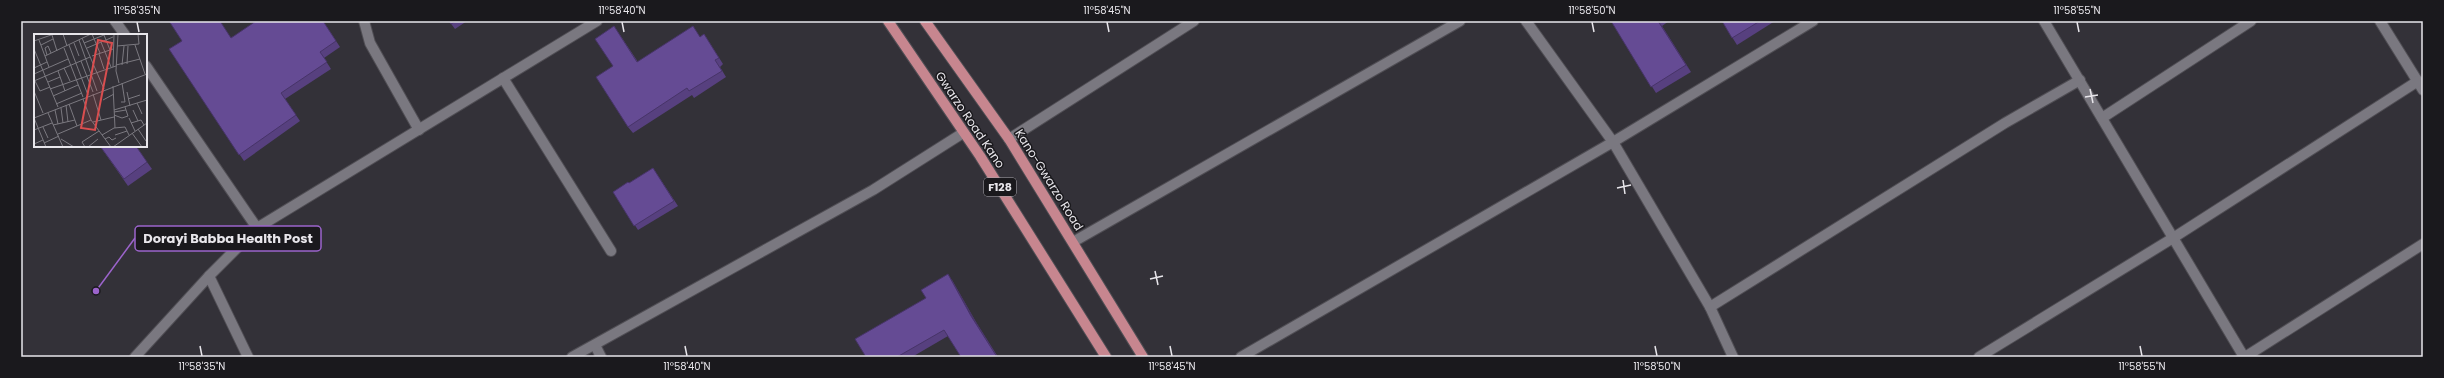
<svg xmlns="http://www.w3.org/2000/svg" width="2444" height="378" viewBox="0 0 2444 378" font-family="Poppins,sans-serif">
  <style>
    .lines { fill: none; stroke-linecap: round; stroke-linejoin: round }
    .street-casing { stroke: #504e54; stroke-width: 12 }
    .primary-casing { stroke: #504e54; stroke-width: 12 }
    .street { stroke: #7a7880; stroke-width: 10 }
    .primary { stroke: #c7868f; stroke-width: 10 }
    .wall { fill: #57407f }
    .shaded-wall { fill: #473468 }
    .building { fill: #654b94; stroke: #473468 }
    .ticks { fill: none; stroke: #e8e6eb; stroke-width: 1.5 }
    .labels { text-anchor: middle; stroke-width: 3; stroke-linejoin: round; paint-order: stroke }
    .shield { fill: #1a191d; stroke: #aaa8ad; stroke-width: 1 }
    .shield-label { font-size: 11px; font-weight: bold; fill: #e8e6eb }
    .street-label { font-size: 12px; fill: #e8e6eb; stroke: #1a191d }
    .inset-road { fill: none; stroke: #7b7980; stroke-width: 1 }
    .view { fill: #da4e4f; fill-opacity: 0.15; stroke: #da4e4f; stroke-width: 2 }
    .inset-edge { fill: none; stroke: #e8e6eb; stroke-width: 2 }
    .leader { fill: none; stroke: #9c64cc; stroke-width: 1.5 }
    .callout-dot { fill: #9c64cc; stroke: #1a191d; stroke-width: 1.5 }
    .callout { fill: #1a191d; stroke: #9c64cc; stroke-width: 1.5 }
    .callout-label { font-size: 13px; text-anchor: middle; font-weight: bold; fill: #e8e6eb }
    .neatline { fill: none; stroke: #e8e6eb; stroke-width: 1.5 }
    .ticks-label { font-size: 10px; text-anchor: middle; fill: #e8e6eb }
  </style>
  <rect width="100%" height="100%" fill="#333138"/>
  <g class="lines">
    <defs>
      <g id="street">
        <path d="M 115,21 L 125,35"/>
        <path d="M 364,21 L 370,43 L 419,130"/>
        <path d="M 1526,21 L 1613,142 L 1710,307 L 1733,357"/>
        <path d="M 2044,21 L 2244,357"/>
        <path d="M 2380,21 L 2423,90"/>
        <path d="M 146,66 L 257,228"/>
        <path d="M 503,78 L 611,251"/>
        <path d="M 2102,118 L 2251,21"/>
        <path d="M 1009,139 L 1194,21"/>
        <path d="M 1073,242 L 1460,21"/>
        <path d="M 209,276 L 248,357"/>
        <path d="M 1710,307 L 2005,123 L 2080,80"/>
        <path d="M 595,345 L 601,357"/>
        <path d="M 135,357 L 209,276 L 257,228 L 597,21"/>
        <path d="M 572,357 L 873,190 L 963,133"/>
        <path d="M 1241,357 L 1613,142 L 1813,21"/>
        <path d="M 1979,357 L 2173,238 L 2418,81"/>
        <path d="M 2245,357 L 2423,244"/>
      </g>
      <g id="primary">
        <path d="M 888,21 L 980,156 L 1106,357"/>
        <path d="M 925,21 L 1009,139 L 1143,357"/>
      </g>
    </defs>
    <!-- street casing -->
    <use href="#street" class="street-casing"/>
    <!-- primary casing -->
    <use href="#primary" class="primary-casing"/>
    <!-- street -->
    <use href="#street" class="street"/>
    <!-- primary -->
    <use href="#primary" class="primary"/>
  </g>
  <!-- wall -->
  <g class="wall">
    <path d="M 323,21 L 340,47 L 324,58 L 331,69 L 285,99 L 300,121 L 244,161 L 169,49 L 182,41 L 231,37 Z"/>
    <path d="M 449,21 L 467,21 L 455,29 Z"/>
    <path d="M 1611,21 L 1669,21 L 1662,26 L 1691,72 L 1656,93 Z"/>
    <path d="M 1722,21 L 1775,21 L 1737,45 Z"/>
    <path d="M 614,26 L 638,62 L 700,37 L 704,34 L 723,64 L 720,67 L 726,77 L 694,98 L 692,95 L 633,133 L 628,127 L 613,66 Z"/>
    <path d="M 100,146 L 147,162 L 152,169 L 128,186 Z"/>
    <path d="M 653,168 L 678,206 L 638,230 L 613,192 L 629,183 Z"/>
    <path d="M 952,280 L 976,322 L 998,357 L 961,357 L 948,336 L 912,357 L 866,357 L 926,298 Z"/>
  </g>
  <!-- shaded-wall -->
  <g class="shaded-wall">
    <path d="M 1658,21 L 1662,26 L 1691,72 L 1686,65 Z"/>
    <path d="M 948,274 L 952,280 L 976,322 L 998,357 L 971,316 Z"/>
  </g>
  <!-- building -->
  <g class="building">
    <path d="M 169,21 L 220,21 L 231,38 L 256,21 L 323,21 L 336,41 L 320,52 L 327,62 L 281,93 L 296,115 L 239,155 L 169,49 L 182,41 Z"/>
    <path d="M 449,21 L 456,21 L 451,24 Z"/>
    <path d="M 1611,21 L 1658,21 L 1686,65 L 1651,87 Z"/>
    <path d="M 1722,21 L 1760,21 L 1732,38 Z"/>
    <path d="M 614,26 L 637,62 L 693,26 L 700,37 L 704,34 L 719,58 L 715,60 L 722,71 L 689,91 L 687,88 L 628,127 L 596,77 L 613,66 L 595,39 Z"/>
    <path d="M 100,146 L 136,146 L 147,162 L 124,179 Z"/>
    <path d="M 653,168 L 674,201 L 634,226 L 613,192 L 628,182 L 629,183 Z"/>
    <path d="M 948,274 L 971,316 L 997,357 L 961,357 L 944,330 L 897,357 L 866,357 L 855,339 L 926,298 L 921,290 Z"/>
  </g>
  <!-- ticks -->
  <path class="ticks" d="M 137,22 L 139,32M 622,22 L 624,32M 1107,22 L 1109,32M 1592,22 L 1594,32M 2077,22 L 2079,32M 2090,89 L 2093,103M 2085,97 L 2098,95M 1623,180 L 1625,194M 1617,188 L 1631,185M 1155,271 L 1158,285M 1150,279 L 1163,276M 200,346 L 202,356M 685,346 L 687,356M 1170,346 L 1172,356M 1655,346 L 1657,356M 2140,346 L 2142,356"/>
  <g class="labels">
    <!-- shield labels -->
    <rect class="shield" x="984" y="178" width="32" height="18" rx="3"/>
    <g class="shield-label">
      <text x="1000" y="191">F128</text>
    </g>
    <!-- street labels -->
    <g class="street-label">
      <text transform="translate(970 120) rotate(56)" y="4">Gwarzo Road Kano</text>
      <text transform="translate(1049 180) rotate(58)" y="4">Kano-Gwarzo Road</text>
    </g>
  </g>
  <!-- overview -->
  <g transform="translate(34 34)">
    <rect width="113" height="113" fill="#333138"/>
    <path class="inset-road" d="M 29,0 L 33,12M 58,0 L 66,19M 84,0 L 82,37 L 85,49M 18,1 L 23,17M 70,1 L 76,16M 48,4 L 70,55M 5,6 L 15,33M 45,6 L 63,57M 0,7 L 20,0M 67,8 L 77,33M 40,9 L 45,22M 50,9 L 70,1M 7,11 L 19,5M 35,11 L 54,61M 101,11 L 111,40M 83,12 L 105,10 L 104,0M 30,14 L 49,63M 53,14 L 79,3M 0,15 L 24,73M 65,20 L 70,35M 13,21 L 11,14 L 14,12 L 17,19M 11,22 L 57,0M 58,22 L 79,15M 47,27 L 59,58M 93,30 L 94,12M 82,31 L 106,25M 88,31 L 90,12M 79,33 L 80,0M 0,34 L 13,28M 30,34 L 36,47M 24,37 L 31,57M 0,40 L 34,25M 0,47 L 56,23M 1,47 L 6,57 L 16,53M 14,48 L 26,43M 79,52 L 81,94M 16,55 L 82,32M 0,57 L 9,79M 93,58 L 96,72M 59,60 L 67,86M 19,62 L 44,51M 49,65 L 57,86 L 77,113M 94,65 L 106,61M 69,66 L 80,60M 87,68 L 91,68 L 88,49M 103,69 L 108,80M 22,70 L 48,59M 35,70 L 43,92M 32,71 L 34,88M 27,74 L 29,89M 21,76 L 24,90M 80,76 L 113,66M 99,76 L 104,87M 80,78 L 92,76M 14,79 L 29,113M 80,81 L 88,84 L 94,82 L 91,73M 0,84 L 12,113M 0,84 L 113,40M 95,84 L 101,97M 59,88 L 80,83M 97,89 L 107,86 L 110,91M 19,91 L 41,86M 9,93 L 14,104M 104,95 L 112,107M 0,96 L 18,89M 98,99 L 108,113M 24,100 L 57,86M 68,101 L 80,94 L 91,93 L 93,97M 81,101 L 93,97 L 95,101M 27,105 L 40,113M 71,105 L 75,103 L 78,106 L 82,104M 10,109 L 25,102M 1,113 L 0,110 L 9,106M 51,113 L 48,108 L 65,97M 54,113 L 64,105M 79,113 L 113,89"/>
    <path class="view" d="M 64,6 L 78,9 L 61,96 L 47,94 Z"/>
    <rect width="113" height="113" class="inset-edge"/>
  </g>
  <!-- callouts -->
  <path class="leader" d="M96 291L135 238"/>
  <circle class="callout-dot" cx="96" cy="291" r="4"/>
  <rect class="callout" x="135" y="226" width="186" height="25" rx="4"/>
  <g class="callout-label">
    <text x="228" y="243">Dorayi Babba Health Post</text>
  </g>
  <!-- border -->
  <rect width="2444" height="378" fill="none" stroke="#1a191d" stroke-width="44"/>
  <rect x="22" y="22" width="2400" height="334" class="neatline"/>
  <g class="ticks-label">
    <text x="137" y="14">11°58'35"N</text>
    <text x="622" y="14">11°58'40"N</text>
    <text x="1107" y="14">11°58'45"N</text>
    <text x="1592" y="14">11°58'50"N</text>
    <text x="2077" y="14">11°58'55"N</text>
    <text x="202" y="370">11°58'35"N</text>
    <text x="687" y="370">11°58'40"N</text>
    <text x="1172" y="370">11°58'45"N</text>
    <text x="1657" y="370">11°58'50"N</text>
    <text x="2142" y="370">11°58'55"N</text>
  </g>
</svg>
